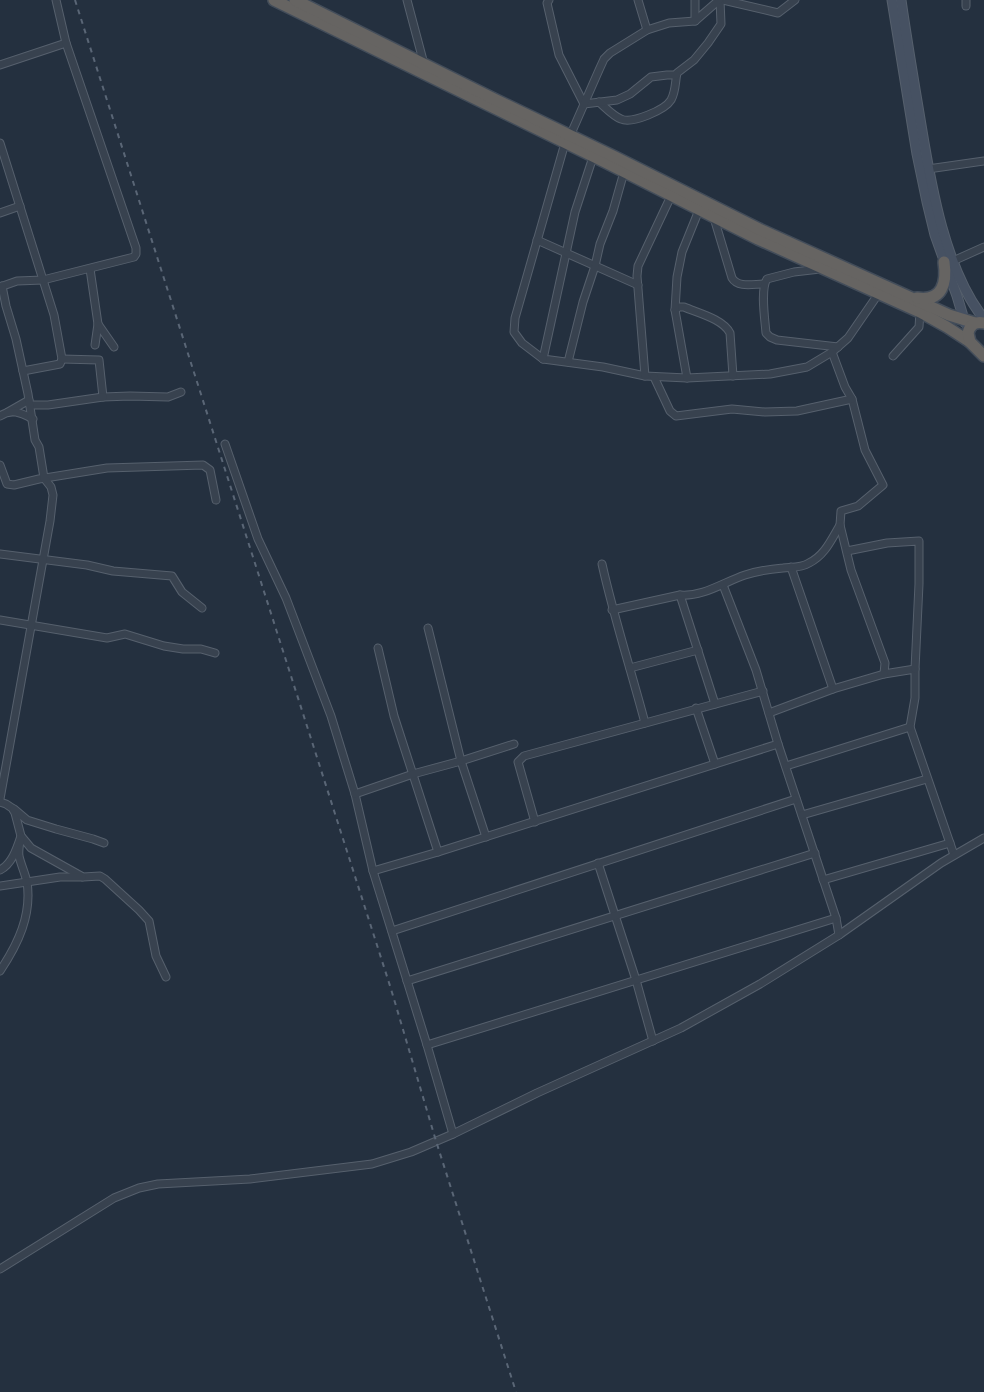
<svg xmlns="http://www.w3.org/2000/svg" width="984" height="1392" viewBox="0 0 984 1392" font-family="'Alegreya Sans',sans-serif">
  <style>
    .lines { fill: none; stroke-linecap: round; stroke-linejoin: round }
    .minor-casing { stroke: #56606d; stroke-width: 9 }
    .secondary-casing { stroke: #56606d; stroke-width: 11 }
    .trunk-casing { stroke: #434d5a; stroke-width: 14 }
    .minor { stroke: #38424f; stroke-width: 7 }
    .secondary { stroke: #465162; stroke-width: 9 }
    .trunk { stroke: #666462; stroke-width: 11 }
    .rail { stroke: #5a6676; stroke-width: 2; stroke-dasharray: 5 5; stroke-linecap: butt }
  </style>
  <rect width="100%" height="100%" fill="#24303f"/>
  <g class="lines">
    <defs>
      <g id="minor">
        <path d="M 407,0 L 424,64"/>
        <path d="M 549,0 L 547,3 L 559,55 L 584,104"/>
        <path d="M 638,0 L 647,30"/>
        <path d="M 695,0 L 695,21"/>
        <path d="M 723,0 L 778,13 L 795,0"/>
        <path d="M 966,6 L 966,0"/>
        <path d="M 0,65 L 66,43"/>
        <path d="M 599,102 C 605,107 613,116 621,119 C 632,124 665,110 671,100 C 676,91 675,82 677,73 L 694,60 L 708,43 L 721,24 L 720,0"/>
        <path d="M 584,104 L 617,100 L 630,94 L 651,77 L 667,75 L 676,75"/>
        <path d="M 570,136 L 599,70 L 604,59 L 610,53 L 647,30 L 669,23 L 695,21 L 719,0"/>
        <path d="M 0,143 L 54,315 L 62,359 L 60,364 L 23,371"/>
        <path d="M 593,157 L 575,212 L 543,359 L 603,367 L 645,376 L 687,378 L 770,374 L 807,367 L 832,352 L 848,338 L 879,293"/>
        <path d="M 928,169 L 984,161"/>
        <path d="M 0,213 L 20,206"/>
        <path d="M 714,218 L 732,278 C 738,288 753,284 764,284"/>
        <path d="M 537,240 L 638,285"/>
        <path d="M 953,261 L 984,247"/>
        <path d="M 90,269 L 98,324 L 95,345"/>
        <path d="M 820,269 L 794,272 L 767,279 C 760,289 765,320 766,333 L 770,337 L 777,340 L 838,347"/>
        <path d="M 0,287 L 17,281 L 43,280 L 134,257 L 136,254 L 136,248 L 66,43 L 56,0"/>
        <path d="M 675,310 L 679,307 L 684,307 C 698,313 723,319 730,333 L 733,376"/>
        <path d="M 98,324 L 114,347"/>
        <path d="M 832,352 L 845,387 L 852,399 L 865,450 L 883,485 L 858,506 L 841,511 L 840,525 L 851,570 L 885,663 L 884,674 L 915,669 L 915,698 L 910,727 L 954,855"/>
        <path d="M 893,356 L 919,327 L 920,312"/>
        <path d="M 62,359 L 99,360 L 103,397 L 130,396 L 168,397 L 181,392"/>
        <path d="M 543,359 L 522,343 L 514,332 L 515,318 L 565,143"/>
        <path d="M 568,362 L 583,302 L 595,266 L 600,244 L 613,211 L 624,172"/>
        <path d="M 645,376 L 637,276 L 638,266 L 671,196"/>
        <path d="M 654,377 L 670,411 L 676,416 L 732,409 L 765,412 L 797,411 L 852,399"/>
        <path d="M 687,378 L 675,310 L 677,277 L 682,252 L 699,210"/>
        <path d="M 30,405 L 48,405 L 103,397"/>
        <path d="M 8,412 L 29,400"/>
        <path d="M 0,416 C 12,408 21,413 33,419"/>
        <path d="M 225,444 L 258,539 L 286,598 L 331,716 L 355,794 L 373,871 L 427,1045 L 453,1134"/>
        <path d="M 0,465 L 7,484 L 14,485 L 39,479 L 107,468 L 203,465 L 210,470 L 216,500"/>
        <path d="M 847,551 L 887,543 L 919,541 L 919,584 L 915,669"/>
        <path d="M 0,554 L 87,565 L 113,571 L 172,576 L 182,592 L 202,608"/>
        <path d="M 602,564 C 614,618 631,670 645,723"/>
        <path d="M 791,567 L 833,689"/>
        <path d="M 723,585 L 756,670 L 778,744 L 836,918 L 839,935"/>
        <path d="M 680,595 L 715,704"/>
        <path d="M 612,610 L 680,595 C 703,597 724,582 745,575 C 757,571 771,569 783,568 C 792,567 801,568 809,563 C 825,555 831,540 840,525"/>
        <path d="M 0,620 L 107,638 L 125,634 L 164,646 L 183,649 L 201,649 L 215,653"/>
        <path d="M 428,628 L 461,761 L 486,837"/>
        <path d="M 378,648 L 394,716 L 438,852"/>
        <path d="M 630,668 L 698,650"/>
        <path d="M 696,708 L 715,764"/>
        <path d="M 769,713 L 833,689 L 884,674"/>
        <path d="M 786,766 L 910,727"/>
        <path d="M 355,794 L 413,774 L 461,761 L 514,744"/>
        <path d="M 0,799 L 50,521 L 53,495 L 51,487 L 44,478 L 39,447 L 35,440 L 28,394 L 16,339 L 6,306 L 2,286"/>
        <path d="M 0,802 L 6,804 L 12,808 L 15,813 L 21,836 L 31,848 L 83,877 L 100,876 L 105,879 L 139,910 L 149,921 L 156,956 L 166,977"/>
        <path d="M 14,809 L 27,820 L 56,829 L 93,839 L 104,843"/>
        <path d="M 802,815 L 927,779"/>
        <path d="M 535,822 L 518,762 L 524,756 L 763,691"/>
        <path d="M 598,863 L 636,980 L 653,1041"/>
        <path d="M 0,870 C 12,864 17,848 21,836 C 20,842 18,850 19,856 C 21,865 25,873 27,882 C 32,915 18,944 0,971"/>
        <path d="M 373,871 L 438,852 L 778,744"/>
        <path d="M 823,880 L 950,843"/>
        <path d="M 0,886 L 60,877 L 82,877"/>
        <path d="M 392,931 L 796,799"/>
        <path d="M 407,981 L 815,853"/>
        <path d="M 427,1045 L 836,918"/>
        <path d="M 0,1269 L 114,1198 L 139,1188 L 158,1184 L 250,1179 L 372,1164 L 411,1152 L 453,1134 L 537,1093 L 681,1028 L 760,984 L 839,935 L 941,863 L 984,838"/>
      </g>
      <g id="secondary">
        <path d="M 892,0 L 917,154 L 927,202 L 935,235 L 957,296 L 965,323"/>
        <path d="M 901,0 C 907,42 914,83 921,125 C 931,186 945,270 984,319"/>
      </g>
      <g id="trunk">
        <path d="M 274,0 L 605,162 L 758,239 L 920,312 L 947,327 L 970,342"/>
        <path d="M 295,0 L 494,99 L 615,157 L 759,229 L 949,315 L 975,323"/>
        <path d="M 917,298 C 943,302 947,282 944,262"/>
        <path d="M 984,323 C 975,321 970,325 968,333 L 970,342 L 984,356"/>
      </g>
    </defs>
    <!-- minor casing -->
    <use href="#minor" class="minor-casing"/>
    <!-- secondary casing -->
    <use href="#secondary" class="secondary-casing"/>
    <!-- trunk casing -->
    <use href="#trunk" class="trunk-casing"/>
    <!-- minor -->
    <use href="#minor" class="minor"/>
    <!-- secondary -->
    <use href="#secondary" class="secondary"/>
    <!-- trunk -->
    <use href="#trunk" class="trunk"/>
    <!-- rail -->
    <path class="rail" d="M 75,0 L 391,989 L 436,1141 L 516,1392"/>
  </g>
</svg>
